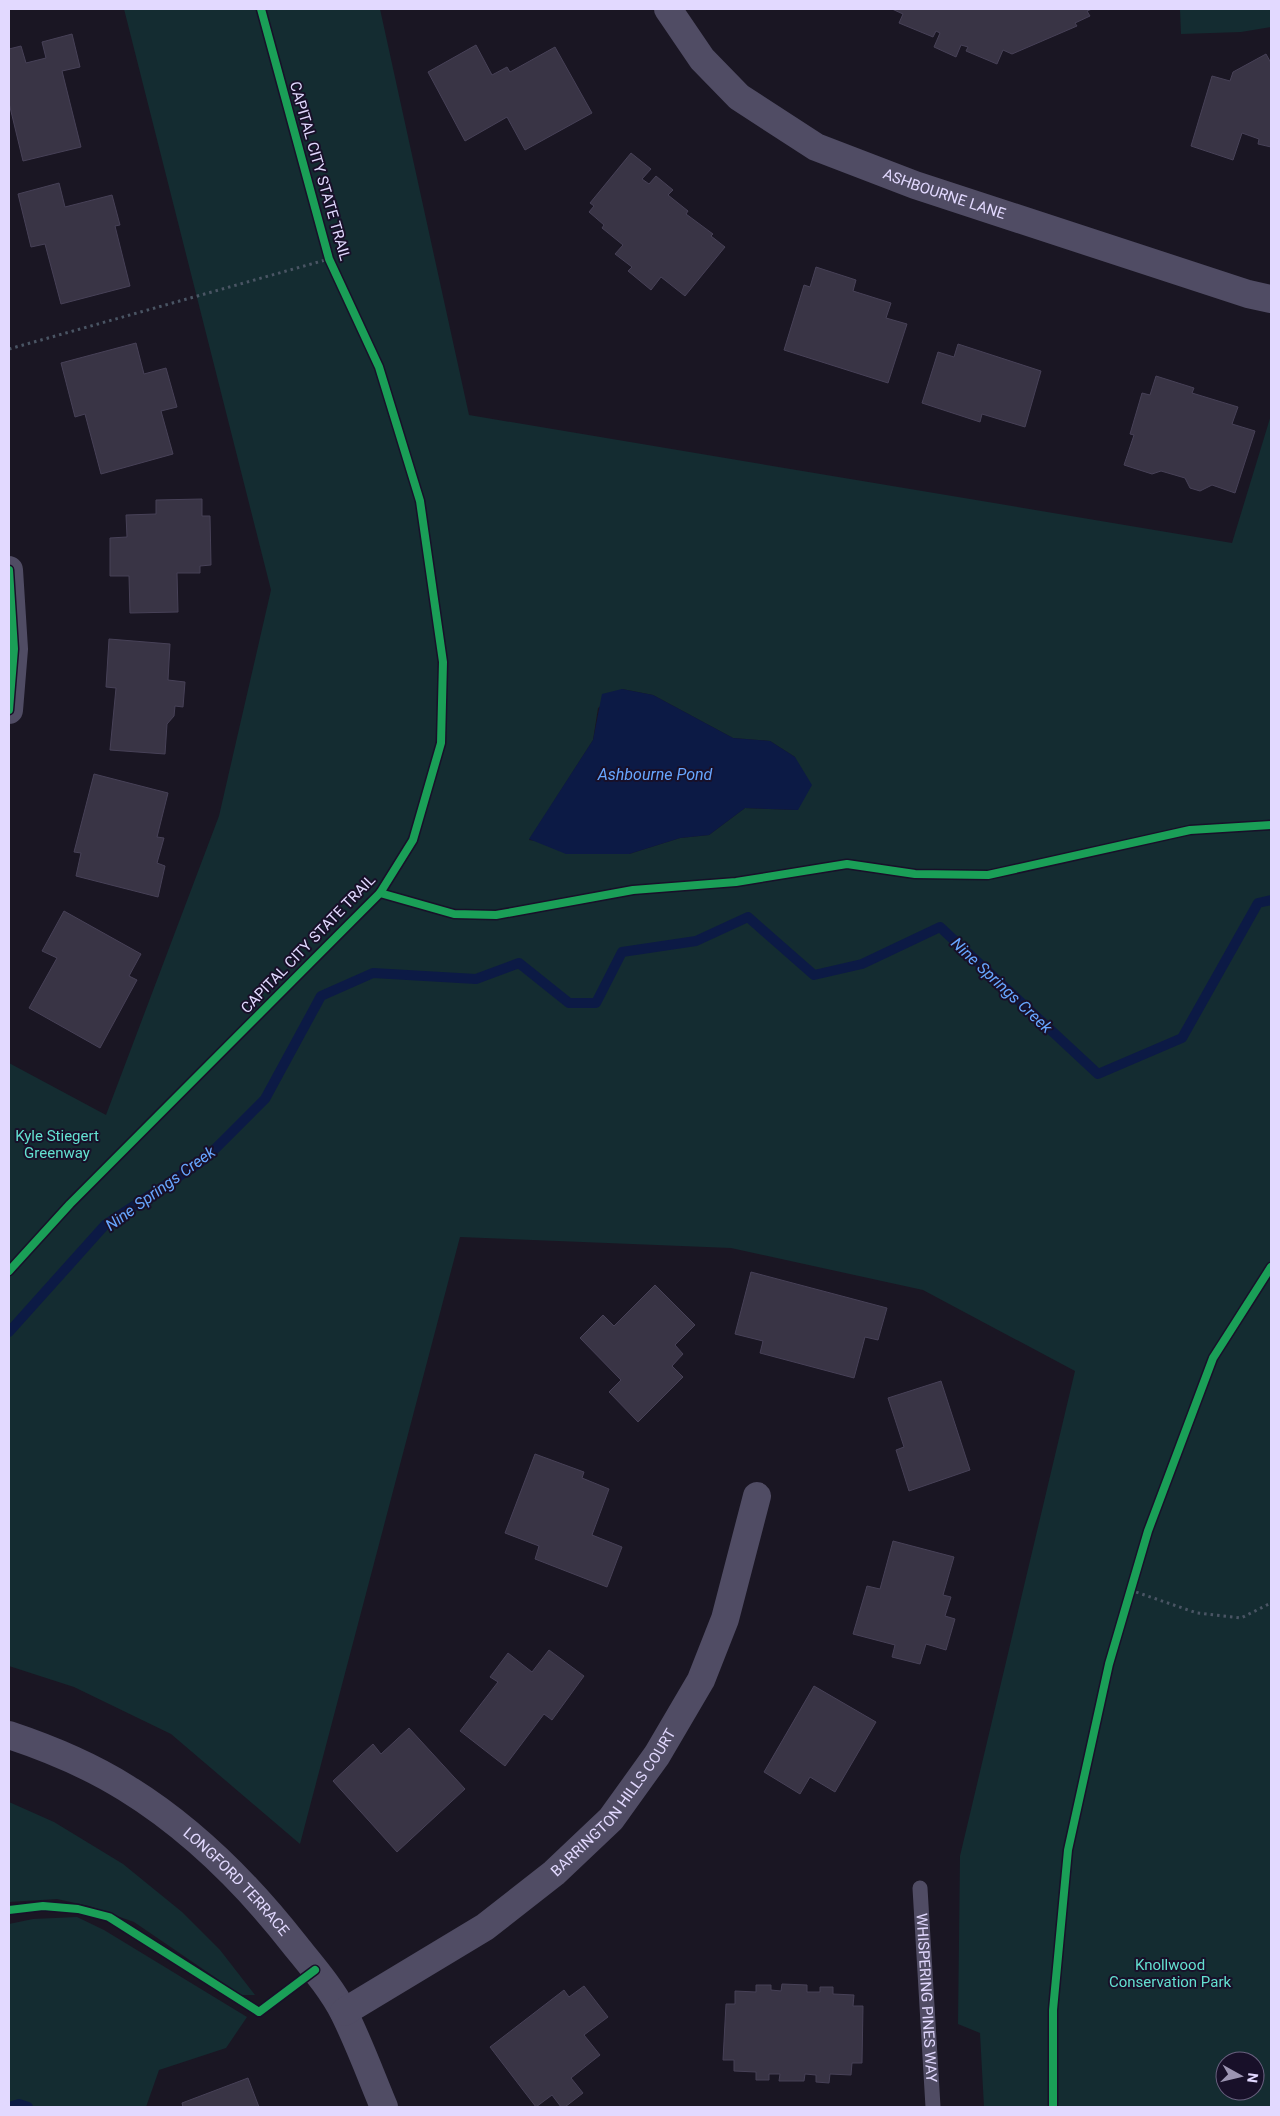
<svg xmlns="http://www.w3.org/2000/svg" width="1280" height="2116" viewBox="0 0 1280 2116" font-family="Roboto,sans-serif">
  <style>
    .green { fill: #142c31; fill-rule: evenodd }
    .water { fill: #0c1a45 }
    .lines { fill: none; stroke-linecap: round; stroke-linejoin: round }
    .stream { stroke: #0c1a45; stroke-width: 10 }
    .building { fill: #393445; stroke: #474157 }
    .path { stroke: #4a5564; stroke-width: 3; stroke-dasharray: 2.5 4; stroke-linecap: butt }
    .lane { stroke: #504c64; stroke-width: 15 }
    .street { stroke: #504c64; stroke-width: 28 }
    .cycleway-casing { stroke: #181029; stroke-width: 11 }
    .cycleway { stroke: #1a9f57; stroke-width: 8 }
    .labels { text-anchor: middle; stroke-width: 4; stroke-linejoin: round; paint-order: stroke }
    .street-label { font-size: 15px; fill: #e2d9ff; stroke: #181029 }
    .park-label { font-size: 15px; fill: #63e0d0; stroke: #181029 }
    .water-label { font-size: 16px; font-style: italic; fill: #67a6ff; stroke: #181029 }
  </style>
  <rect width="100%" height="100%" fill="#1a1623"/>
  <!-- green -->
  <g class="green">
    <path d="M 124,9 L 380,9 L 469,415 L 1232,543 L 1271,415 L 1271,2107 L 984,2107 L 980,2033 L 958,2024 L 960,1856 L 1075,1371 L 923,1290 L 731,1248 L 460,1237 L 300,1844 L 171,1734 L 74,1687 L 9,1666 L 9,1063 L 106,1115 L 219,816 L 271,590 ZM 622,689 L 653,695 L 733,738 L 770,741 L 795,757 L 798,810 L 745,808 L 709,835 L 680,838 L 629,854 L 529,840 L 593,740 L 598,708 ZM 1225,2061 L 1255,2061 L 1255,2091 L 1225,2091 Z"/>
    <path d="M 1180,9 L 1271,9 L 1271,27 L 1241,32 L 1181,34 Z"/>
    <path d="M 9,1802 L 54,1822 L 123,1864 L 182,1912 L 220,1950 L 255,1995 L 241,1995 L 134,1922 L 89,1906 L 57,1899 L 9,1902 Z"/>
    <path d="M 77,1917 L 104,1930 L 247,2017 L 226,2048 L 159,2070 L 146,2107 L 9,2107 L 9,1924 L 33,1919 Z"/>
  </g>
  <!-- water -->
  <path class="water" d="M 622,689 L 653,695 L 733,738 L 770,741 L 795,757 L 812,785 L 798,810 L 745,808 L 709,835 L 680,838 L 629,854 L 566,854 L 529,839 L 593,740 L 602,694 Z"/>
  <g class="lines">
    <!-- stream -->
    <g class="stream">
      <path d="M 9,1332 L 105,1225 L 205,1159 L 265,1099 L 321,996 L 373,973 L 476,979 L 519,963 L 569,1003 L 596,1003 L 622,952 L 696,941 L 748,917 L 814,975 L 862,964 L 940,927 L 1098,1074 L 1182,1038 L 1258,903 L 1271,900"/>
      <path d="M 9,2107 L 19,2104 L 28,2107"/>
    </g>
  </g>
  <!-- building -->
  <g class="building">
    <path d="M 892,9 L 1092,9 L 1087,11 L 1090,16 L 1075,23 L 1077,26 L 1012,54 L 1003,50 L 997,64 L 966,51 L 968,47 L 961,45 L 956,57 L 934,47 L 940,33 L 936,31 L 933,37 L 899,23 L 903,14 Z"/>
    <path d="M 72,34 L 80,67 L 62,71 L 81,147 L 23,161 L 9,103 L 9,49 L 21,46 L 26,63 L 46,58 L 42,42 Z"/>
    <path d="M 476,45 L 492,75 L 507,67 L 510,72 L 555,47 L 592,113 L 525,150 L 507,117 L 465,141 L 428,72 Z"/>
    <path d="M 1266,54 L 1271,63 L 1271,147 L 1258,144 L 1259,139 L 1242,133 L 1233,160 L 1191,146 L 1212,76 L 1230,81 L 1233,72 Z"/>
    <path d="M 631,153 L 651,169 L 642,179 L 649,184 L 656,176 L 673,190 L 668,195 L 688,211 L 686,214 L 713,234 L 711,236 L 725,247 L 685,296 L 661,277 L 651,290 L 628,271 L 632,267 L 615,254 L 623,245 L 602,228 L 604,225 L 589,212 L 594,206 L 590,203 Z"/>
    <path d="M 59,183 L 65,207 L 112,195 L 120,225 L 115,226 L 130,286 L 61,304 L 45,244 L 31,247 L 18,194 Z"/>
    <path d="M 816,267 L 856,280 L 853,291 L 891,303 L 886,318 L 907,324 L 888,383 L 784,350 L 804,285 L 810,287 Z"/>
    <path d="M 136,343 L 144,374 L 166,368 L 177,407 L 161,411 L 173,454 L 101,474 L 85,414 L 75,417 L 61,363 Z"/>
    <path d="M 958,344 L 1041,371 L 1025,427 L 982,414 L 980,422 L 922,403 L 938,352 L 954,357 Z"/>
    <path d="M 1156,376 L 1194,388 L 1192,393 L 1238,407 L 1232,424 L 1255,431 L 1235,493 L 1212,485 L 1200,491 L 1190,488 L 1185,478 L 1161,471 L 1152,474 L 1124,465 L 1134,435 L 1130,434 L 1142,393 L 1150,395 Z"/>
    <path d="M 202,499 L 202,516 L 210,516 L 211,565 L 200,566 L 200,573 L 177,573 L 178,612 L 130,613 L 129,576 L 110,576 L 110,538 L 127,537 L 126,515 L 156,514 L 156,500 Z"/>
    <path d="M 109,639 L 170,644 L 168,680 L 185,682 L 183,707 L 175,706 L 174,716 L 167,724 L 165,754 L 110,750 L 116,688 L 106,687 Z"/>
    <path d="M 94,774 L 168,793 L 157,837 L 164,838 L 157,863 L 165,866 L 158,897 L 76,876 L 81,853 L 74,852 Z"/>
    <path d="M 64,911 L 141,954 L 129,976 L 137,980 L 100,1048 L 29,1008 L 57,958 L 42,951 Z"/>
    <path d="M 751,1272 L 887,1308 L 878,1340 L 865,1337 L 854,1378 L 760,1353 L 763,1341 L 735,1334 Z"/>
    <path d="M 655,1285 L 695,1325 L 675,1345 L 683,1354 L 672,1366 L 683,1377 L 638,1422 L 609,1392 L 621,1380 L 580,1338 L 603,1315 L 614,1326 Z"/>
    <path d="M 941,1381 L 970,1470 L 909,1491 L 896,1450 L 904,1447 L 888,1398 Z"/>
    <path d="M 535,1454 L 584,1472 L 582,1478 L 609,1489 L 592,1535 L 622,1547 L 607,1587 L 535,1559 L 539,1546 L 505,1533 Z"/>
    <path d="M 893,1541 L 954,1557 L 943,1595 L 951,1597 L 945,1616 L 955,1619 L 946,1650 L 926,1644 L 920,1664 L 892,1657 L 895,1645 L 853,1634 L 867,1586 L 880,1589 Z"/>
    <path d="M 549,1650 L 584,1676 L 552,1720 L 544,1714 L 505,1766 L 460,1731 L 498,1682 L 490,1677 L 508,1653 L 532,1672 Z"/>
    <path d="M 814,1686 L 876,1722 L 835,1792 L 810,1777 L 800,1794 L 764,1772 Z"/>
    <path d="M 409,1728 L 465,1789 L 397,1852 L 333,1781 L 373,1744 L 381,1754 Z"/>
    <path d="M 782,1984 L 807,1985 L 807,1992 L 820,1992 L 820,1987 L 833,1987 L 833,1994 L 854,1995 L 853,2006 L 863,2006 L 862,2063 L 852,2063 L 851,2075 L 830,2074 L 829,2083 L 816,2082 L 816,2075 L 805,2074 L 804,2081 L 779,2081 L 780,2074 L 769,2074 L 769,2080 L 756,2080 L 756,2072 L 734,2071 L 734,2060 L 723,2060 L 726,2004 L 735,2004 L 735,1991 L 756,1992 L 756,1985 L 771,1985 L 771,1990 L 781,1991 Z"/>
    <path d="M 584,1986 L 608,2017 L 584,2035 L 600,2055 L 571,2078 L 583,2093 L 565,2107 L 561,2107 L 552,2095 L 536,2107 L 490,2047 L 564,1990 L 569,1997 Z"/>
    <path d="M 248,2078 L 259,2107 L 183,2107 L 182,2103 Z"/>
  </g>
  <g class="lines">
    <!-- path -->
    <g class="path">
      <path d="M 9,349 L 329,259"/>
      <path d="M 1130,1590 L 1197,1613 L 1241,1618 L 1271,1603"/>
    </g>
    <!-- lane -->
    <path class="lane" id="s1" d="M 920,1888 L 933,2107"/>
    <!-- street -->
    <g class="street">
      <path id="s2" d="M 668,9 L 702,59 L 739,97 L 816,147 L 915,185 L 1248,294 L 1271,299"/>
      <path d="M 9,570 L 14,649 L 9,710"/>
      <path id="s3" d="M 9,1735 C 48,1748 91,1766 126,1788 C 191,1828 248,1885 295,1945 C 312,1966 332,1989 344,2013 C 359,2043 371,2076 384,2107"/>
      <path id="s4" d="M 344,2012 L 485,1927 L 554,1873 L 611,1819 L 657,1755 L 701,1680 L 725,1619 L 757,1496"/>
    </g>
    <defs>
      <g id="cycleway">
        <path d="M 9,570 L 14,649 L 9,710"/>
        <path d="M 380,893 L 454,914 L 496,915 L 633,890 L 736,882 L 847,864 L 915,874 L 988,875 L 1190,830 L 1271,825"/>
        <path d="M 9,1271 L 70,1204 L 380,893 L 413,840 L 441,743 L 443,662 L 420,501 L 379,367 L 329,259 L 261,9"/>
        <path d="M 9,1910 L 43,1906 L 78,1909 L 109,1917 L 259,2012 L 315,1970"/>
        <path d="M 1053,2107 L 1053,2010 L 1068,1850 L 1109,1664 L 1148,1531 L 1213,1358 L 1271,1267"/>
      </g>
    </defs>
    <!-- cycleway casing -->
    <use href="#cycleway" class="cycleway-casing"/>
    <!-- cycleway -->
    <use href="#cycleway" class="cycleway"/>
  </g>
  <g class="labels">
    <!-- street labels -->
    <g class="street-label">
      <text transform="translate(320 171) rotate(74)" y="5">CAPITAL CITY STATE TRAIL</text>
      <text dy="5" stroke="none"><textPath href="#s2" startOffset="342">ASHBOURNE LANE</textPath></text>
      <text transform="translate(308 944) rotate(-46)" y="5">CAPITAL CITY STATE TRAIL</text>
      <text dy="5" stroke="none"><textPath href="#s4" startOffset="345">BARRINGTON HILLS COURT</textPath></text>
      <text dy="5" stroke="none"><textPath href="#s3" startOffset="274">LONGFORD TERRACE</textPath></text>
      <text dy="5" stroke="none"><textPath href="#s1" startOffset="110">WHISPERING PINES WAY</textPath></text>
    </g>
    <!-- park labels -->
    <g class="park-label">
      <text x="57" y="1141">Kyle Stiegert<tspan x="57" dy="17">Greenway</tspan></text>
      <text x="1170" y="1970">Knollwood<tspan x="1170" dy="17">Conservation Park</tspan></text>
    </g>
    <!-- water labels -->
    <g class="water-label">
      <text x="655" y="780">Ashbourne Pond</text>
      <text transform="translate(1002 985) rotate(43)" y="6">Nine Springs Creek</text>
      <text transform="translate(160 1188) rotate(-36)" y="6">Nine Springs Creek</text>
    </g>
  </g>
  <!-- border -->
  <rect width="1280" height="2116" fill="none" stroke="#e2d9ff" stroke-width="20"/>
  <!-- north arrow -->
  <g transform="translate(1240 2076) rotate(98)"><circle r="24" fill="#181029" stroke="#69607f"/>
  <path d="M0-4L9 19L0 12L-9 19Z" fill="#9c95b2"/>
  <text y="-8" font-size="14" font-weight="bold" text-anchor="middle" fill="#e2d9ff">N</text>
  </g>
</svg>
